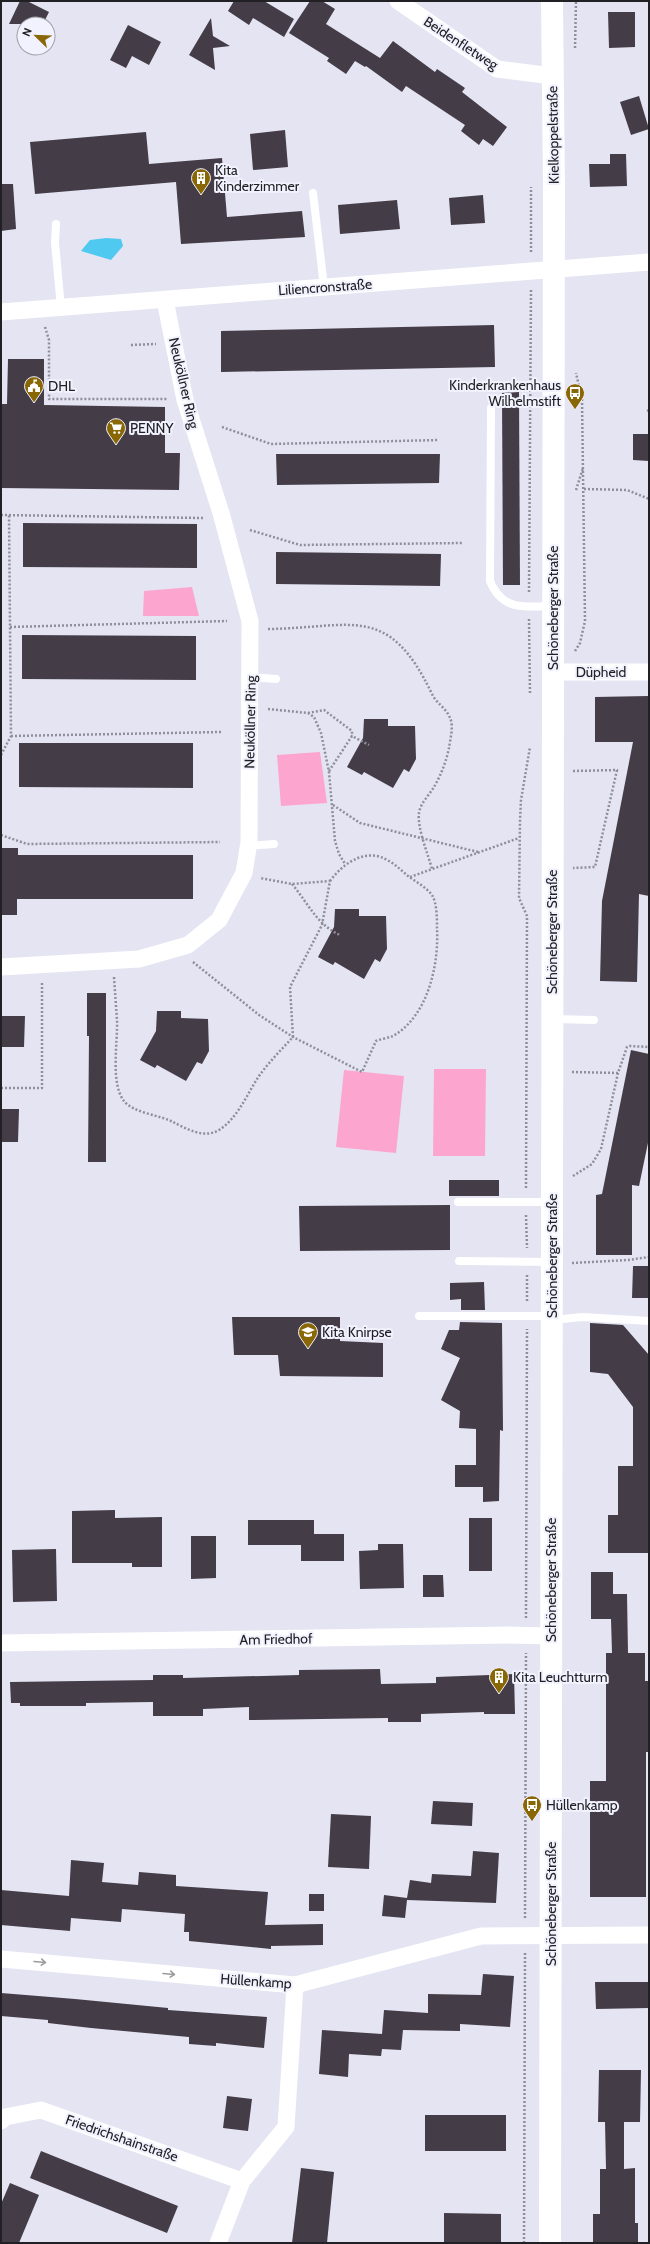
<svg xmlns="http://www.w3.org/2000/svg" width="650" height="2244" viewBox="0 0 650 2244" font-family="Cabin,sans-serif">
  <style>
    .green { fill: #fca5ce }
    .water { fill: #50c9f1 }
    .building { fill: #443c46 }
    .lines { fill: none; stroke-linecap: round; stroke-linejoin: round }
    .path { stroke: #8f8f9a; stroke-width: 2.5; stroke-dasharray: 2 2; stroke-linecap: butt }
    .lane { stroke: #fff; stroke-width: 8 }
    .street { stroke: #fff; stroke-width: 17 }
    .secondary { stroke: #fff; stroke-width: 22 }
    .oneway { stroke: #9b9b9d }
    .labels { text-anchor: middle; stroke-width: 4; stroke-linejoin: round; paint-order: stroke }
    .street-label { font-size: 14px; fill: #202025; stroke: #f2f2fe }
    .poi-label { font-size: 14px; fill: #202025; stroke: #f2f2fe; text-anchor: start }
  </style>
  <rect width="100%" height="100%" fill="#e4e4f3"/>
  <!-- green -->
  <g class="green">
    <path d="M 192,587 L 199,616 L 143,616 L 144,591 Z"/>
    <path d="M 320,752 L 327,803 L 281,806 L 277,755 Z"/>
    <path d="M 434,1069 L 486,1069 L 485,1156 L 433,1156 Z"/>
    <path d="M 344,1070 L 404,1076 L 396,1153 L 336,1147 Z"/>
  </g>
  <!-- water -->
  <path class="water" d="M 106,238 L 121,239 L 123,246 L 111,260 L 81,251 L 90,240 Z"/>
  <!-- building -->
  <g class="building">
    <path d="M 20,1 L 27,1 L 49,12 L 43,24 L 9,24 Z"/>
    <path d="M 234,1 L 264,1 L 294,19 L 284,37 L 253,18 L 249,25 L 228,11 Z"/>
    <path d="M 310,1 L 322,1 L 335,9 L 326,24 L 380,58 L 393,41 L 435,72 L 437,69 L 465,88 L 462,92 L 507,127 L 493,146 L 483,139 L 479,145 L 461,131 L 465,125 L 406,86 L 402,92 L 366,66 L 365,67 L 355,61 L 346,74 L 327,61 L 329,58 L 289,33 Z"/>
    <path d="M 608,12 L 635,12 L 635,47 L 609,48 Z"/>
    <path d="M 211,18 L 213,36 L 230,46 L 213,48 L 215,70 L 189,55 Z"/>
    <path d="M 128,25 L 161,42 L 149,65 L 132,56 L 126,68 L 110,60 Z"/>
    <path d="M 639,96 L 649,129 L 631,135 L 620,102 Z"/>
    <path d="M 285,130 L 288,167 L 253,170 L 250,134 Z"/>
    <path d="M 146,132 L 149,164 L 222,158 L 227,217 L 302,211 L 305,237 L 181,244 L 176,182 L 35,194 L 30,142 Z"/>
    <path d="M 610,154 L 626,154 L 627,186 L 590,187 L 589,164 L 610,164 Z"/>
    <path d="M 1,184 L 13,184 L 16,229 L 1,231 Z"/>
    <path d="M 483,195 L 485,223 L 451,225 L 449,198 Z"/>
    <path d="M 397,200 L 400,229 L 340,234 L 338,205 Z"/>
    <path d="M 494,325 L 495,367 L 221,372 L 221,331 Z"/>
    <path d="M 8,359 L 44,359 L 44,405 L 165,407 L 165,453 L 180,453 L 179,490 L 1,488 L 1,404 L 7,404 Z"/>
    <path d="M 519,392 L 520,585 L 503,585 L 502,393 Z"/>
    <path d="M 633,434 L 649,434 L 649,461 L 633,460 Z"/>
    <path d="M 276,454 L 440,454 L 439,483 L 277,485 Z"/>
    <path d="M 23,523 L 197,524 L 197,568 L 23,567 Z"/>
    <path d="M 276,552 L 441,554 L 440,586 L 276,584 Z"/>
    <path d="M 22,635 L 196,636 L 196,680 L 22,679 Z"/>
    <path d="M 649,696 L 649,896 L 639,894 L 637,982 L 600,981 L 602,901 L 633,742 L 595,742 L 595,697 Z"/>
    <path d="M 364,719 L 388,719 L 388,726 L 415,726 L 416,759 L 409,772 L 404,769 L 393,788 L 364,772 L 362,775 L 347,767 L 363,738 Z"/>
    <path d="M 19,743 L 193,743 L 193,788 L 19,787 Z"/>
    <path d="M 1,848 L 18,848 L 18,855 L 193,855 L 193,899 L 17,899 L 17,915 L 1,915 Z"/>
    <path d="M 335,909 L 359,909 L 359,916 L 386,916 L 387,949 L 380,962 L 375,959 L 364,979 L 335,962 L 333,965 L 318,957 L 334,927 Z"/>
    <path d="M 87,993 L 106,993 L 106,1162 L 88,1162 L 89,1036 L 87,1036 Z"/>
    <path d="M 157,1011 L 181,1011 L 181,1018 L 208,1019 L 209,1051 L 202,1064 L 197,1062 L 186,1081 L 157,1065 L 155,1068 L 140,1060 L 156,1031 Z"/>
    <path d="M 1,1016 L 25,1016 L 24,1047 L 1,1047 Z"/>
    <path d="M 631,1050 L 649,1054 L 649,1138 L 639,1186 L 632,1185 L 632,1255 L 596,1255 L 596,1195 L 602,1194 Z"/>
    <path d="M 1,1109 L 19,1109 L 18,1142 L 1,1142 Z"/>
    <rect x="449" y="1180" width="50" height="16"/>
    <path d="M 450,1205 L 450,1250 L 300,1251 L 299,1206 Z"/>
    <path d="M 633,1266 L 649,1266 L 649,1298 L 632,1298 Z"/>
    <path d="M 484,1282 L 485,1310 L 461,1310 L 461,1299 L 450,1300 L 450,1283 Z"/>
    <path d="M 232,1317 L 340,1317 L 340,1341 L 383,1343 L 383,1377 L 280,1376 L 278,1355 L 234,1355 Z"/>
    <path d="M 460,1322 L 502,1323 L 503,1431 L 500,1430 L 499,1501 L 483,1502 L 483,1487 L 455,1487 L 455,1465 L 476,1465 L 476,1429 L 459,1428 L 460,1411 L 441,1400 L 460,1358 L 441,1349 L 449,1330 L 459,1330 Z"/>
    <path d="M 590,1323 L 623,1325 L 649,1355 L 649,1553 L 608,1553 L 608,1515 L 618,1515 L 618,1466 L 633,1466 L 633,1407 L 608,1374 L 590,1372 Z"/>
    <path d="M 115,1510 L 115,1518 L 162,1517 L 162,1567 L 132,1567 L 132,1563 L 72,1563 L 72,1511 Z"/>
    <rect x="469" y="1518" width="23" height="53"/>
    <path d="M 248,1520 L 314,1520 L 314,1534 L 344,1534 L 344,1561 L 301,1561 L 301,1545 L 248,1545 Z"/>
    <path d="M 191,1536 L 216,1536 L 216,1578 L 191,1579 Z"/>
    <path d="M 378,1544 L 403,1544 L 404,1588 L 360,1589 L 359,1551 L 378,1550 Z"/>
    <path d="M 56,1549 L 57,1601 L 13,1602 L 12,1550 Z"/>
    <path d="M 591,1572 L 613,1572 L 613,1594 L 627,1594 L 628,1653 L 645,1653 L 645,1681 L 649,1681 L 649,1752 L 646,1752 L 646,1897 L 590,1897 L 590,1781 L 606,1781 L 606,1653 L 612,1653 L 611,1619 L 591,1619 Z"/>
    <path d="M 423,1575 L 443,1575 L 444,1597 L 423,1597 Z"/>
    <path d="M 380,1669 L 381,1684 L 436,1683 L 436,1677 L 514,1674 L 515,1714 L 484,1714 L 484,1712 L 421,1714 L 421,1722 L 388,1722 L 388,1718 L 249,1720 L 249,1707 L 203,1709 L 203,1716 L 153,1716 L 153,1702 L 86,1703 L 86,1706 L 20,1706 L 20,1703 L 11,1703 L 10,1682 L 153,1680 L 153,1675 L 183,1675 L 183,1678 L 299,1675 L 299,1670 Z"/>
    <path d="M 433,1801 L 473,1803 L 472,1826 L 431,1824 Z"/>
    <path d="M 331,1814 L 371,1816 L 369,1869 L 328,1867 Z"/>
    <path d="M 473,1851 L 499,1853 L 496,1903 L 407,1900 L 405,1918 L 382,1916 L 384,1895 L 407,1898 L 410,1880 L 431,1883 L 432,1874 L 471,1876 Z"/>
    <path d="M 71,1860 L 104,1863 L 102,1882 L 138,1885 L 139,1872 L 176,1875 L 176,1886 L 268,1892 L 265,1925 L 323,1924 L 323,1945 L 271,1946 L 271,1949 L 189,1941 L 189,1932 L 184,1932 L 185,1914 L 122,1909 L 121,1922 L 71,1918 L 70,1931 L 1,1925 L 1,1890 L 69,1896 Z"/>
    <rect x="309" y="1894" width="15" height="17"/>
    <path d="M 483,1974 L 514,1976 L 510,2027 L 460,2024 L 460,2031 L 403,2030 L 401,2050 L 382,2049 L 381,2056 L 349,2054 L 348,2077 L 319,2074 L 322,2030 L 382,2034 L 384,2010 L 428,2013 L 428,1994 L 481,1995 Z"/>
    <path d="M 595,1982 L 649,1982 L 649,2008 L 596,2009 Z"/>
    <path d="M 1,1993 L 75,1999 L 168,2008 L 168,2010 L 267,2017 L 264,2048 L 216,2043 L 216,2046 L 189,2044 L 189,2037 L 91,2028 L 48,2023 L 48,2020 L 1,2016 Z"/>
    <path d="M 599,2070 L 641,2070 L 640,2122 L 624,2122 L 624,2169 L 635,2168 L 635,2223 L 638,2223 L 638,2243 L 593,2243 L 593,2214 L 600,2214 L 600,2169 L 606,2169 L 605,2122 L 598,2122 Z"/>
    <path d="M 227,2096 L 252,2099 L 248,2131 L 223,2128 Z"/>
    <rect x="425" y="2115" width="81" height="36"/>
    <path d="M 41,2151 L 178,2206 L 167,2233 L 30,2178 Z"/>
    <path d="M 301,2168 L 334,2172 L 327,2243 L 292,2243 Z"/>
    <path d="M 10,2183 L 39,2195 L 19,2243 L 1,2243 L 1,2204 Z"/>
    <path d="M 444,2213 L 501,2214 L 501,2243 L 444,2243 Z"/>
  </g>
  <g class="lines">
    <!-- path -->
    <g class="path">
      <path d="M 575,48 L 576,1"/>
      <path d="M 531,252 L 531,187"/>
      <path d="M 45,327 L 49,340 L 49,399 L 167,399"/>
      <path d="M 131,345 L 156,344"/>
      <path d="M 647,411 L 649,410"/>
      <path d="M 222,427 L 271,444 L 439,440"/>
      <path d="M 584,489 L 627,490 L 649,499"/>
      <path d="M 576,490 L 583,468"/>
      <path d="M 1,515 L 203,518"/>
      <path d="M 250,530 L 300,545 L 463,543"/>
      <path d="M 529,592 L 531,289"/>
      <path d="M 529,619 L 530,694"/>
      <path d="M 10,627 L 227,621"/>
      <path d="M 268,629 C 353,628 388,602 432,694 C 436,703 447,709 450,718 C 454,726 450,740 449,748 C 446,762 441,775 434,787 C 429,795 420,804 419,813 C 417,828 428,854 432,869"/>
      <path d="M 575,651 L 580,643 L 585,621 L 582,399 L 576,373"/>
      <path d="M 268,709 L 308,713 L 314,717 L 321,733 L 329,772 L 335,841 L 339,854 L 345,864"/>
      <path d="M 308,713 L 324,710 L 352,731 L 352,736"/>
      <path d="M 11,736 L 221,732"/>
      <path d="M 1,755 L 11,736 L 9,515"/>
      <path d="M 329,771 L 352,736 L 369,745"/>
      <path d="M 573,771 L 617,770 L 595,867 L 573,868"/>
      <path d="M 333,805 L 360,823 L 478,852"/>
      <path d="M 1,835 L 27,844 L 220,842"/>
      <path d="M 410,877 L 519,838"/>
      <path d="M 292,884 C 308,903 317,925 340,935"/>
      <path d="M 193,962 L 259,1015 L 293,1037 L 362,1072 L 376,1041 C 381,1039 388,1038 393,1036 C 428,1016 439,965 437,928 C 437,919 437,903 432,895 C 426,887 416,882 408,876 C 402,871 396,865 389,861 C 367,847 344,862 330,881"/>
      <path d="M 114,977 C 115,992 116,1006 117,1020 C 118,1042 110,1083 124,1101 C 133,1113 160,1115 173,1122 C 187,1129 204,1139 219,1130 C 238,1118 247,1094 259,1076 C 269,1062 281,1050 293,1037 L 290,987 L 322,925 L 330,881 L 292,884 L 260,878"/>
      <path d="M 572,1072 L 618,1073 L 627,1047 L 630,1046 L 649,1047"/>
      <path d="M 1,1088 L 42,1088 L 42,983"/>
      <path d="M 573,1176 L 592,1164 L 601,1149 L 618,1073"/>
      <path d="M 526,1188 L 527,916 L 519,898 L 520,820 L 521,800 L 530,747"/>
      <path d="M 526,1215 L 527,1248"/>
      <path d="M 572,1263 L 628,1260 L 649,1257"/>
      <path d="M 527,1275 L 527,1302"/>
      <path d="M 526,1618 L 527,1329"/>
      <path d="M 525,1918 L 526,1653"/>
      <path d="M 524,2243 L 525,1953"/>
    </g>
    <!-- lane -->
    <g class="lane">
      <path d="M 313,193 L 324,287"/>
      <path d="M 56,224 L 55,243 L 61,308"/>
      <path d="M 491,408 L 490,581 C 502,611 525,607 552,606"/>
      <path d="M 250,677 L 276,679"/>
      <path d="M 248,846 L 274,844"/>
      <path d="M 553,1019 L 594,1020"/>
      <path d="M 458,1202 L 551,1202"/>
      <path d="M 459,1261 L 551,1262"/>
      <path d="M 419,1316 L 551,1316"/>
      <path d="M 553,1320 L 582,1317 L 649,1321"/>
    </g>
    <!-- street -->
    <g class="street">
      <path d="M 398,1 L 497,69 L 552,76"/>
      <path d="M 1,312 L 649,262"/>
      <path d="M 553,672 L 649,672"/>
      <path d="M 1,967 L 139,959 L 188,945 L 219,920 L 244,873 L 249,842 L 250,621 L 221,513 L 185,400 L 165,300"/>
      <path d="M 1,1643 L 507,1635 L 551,1636"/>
      <path d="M 1,1959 L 295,1985 L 481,1936 L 649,1935"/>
      <path d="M 1,2121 L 5,2117 L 41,2110 L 242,2181"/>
      <path d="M 218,2243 L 242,2181 L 286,2127 L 295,1985"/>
    </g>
    <!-- secondary -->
    <path class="secondary" d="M 550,2243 L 554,187 L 552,1"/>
  </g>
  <!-- one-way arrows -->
  <defs><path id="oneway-shaft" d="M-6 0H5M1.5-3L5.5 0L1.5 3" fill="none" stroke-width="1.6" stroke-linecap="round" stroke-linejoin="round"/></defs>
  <g class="oneway">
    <use href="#oneway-shaft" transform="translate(40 1962) rotate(5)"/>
    <use href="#oneway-shaft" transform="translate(169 1974) rotate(5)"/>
  </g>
  <!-- icons -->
  <defs>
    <symbol id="building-pin" viewBox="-11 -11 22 30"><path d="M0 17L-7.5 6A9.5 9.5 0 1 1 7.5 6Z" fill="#8a6705" stroke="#f2f2fe"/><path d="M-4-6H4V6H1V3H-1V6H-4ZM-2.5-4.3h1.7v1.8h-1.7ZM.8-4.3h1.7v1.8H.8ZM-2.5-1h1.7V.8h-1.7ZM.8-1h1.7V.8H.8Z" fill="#fff"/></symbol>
    <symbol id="civic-pin" viewBox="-11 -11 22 30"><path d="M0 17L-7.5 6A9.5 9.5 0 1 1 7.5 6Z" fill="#8a6705" stroke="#f2f2fe"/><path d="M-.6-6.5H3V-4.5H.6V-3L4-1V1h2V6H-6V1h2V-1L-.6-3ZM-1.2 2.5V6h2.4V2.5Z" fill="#fff"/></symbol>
    <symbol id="bus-pin" viewBox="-11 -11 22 30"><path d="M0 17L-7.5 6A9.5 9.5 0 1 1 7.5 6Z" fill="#8a6705" stroke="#f2f2fe"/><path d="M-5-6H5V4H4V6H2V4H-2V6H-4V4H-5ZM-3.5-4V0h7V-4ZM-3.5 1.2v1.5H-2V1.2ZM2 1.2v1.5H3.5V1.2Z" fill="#fff"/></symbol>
    <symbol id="supermarket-pin" viewBox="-11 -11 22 30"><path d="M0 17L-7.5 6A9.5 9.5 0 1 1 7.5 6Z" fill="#8a6705" stroke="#f2f2fe"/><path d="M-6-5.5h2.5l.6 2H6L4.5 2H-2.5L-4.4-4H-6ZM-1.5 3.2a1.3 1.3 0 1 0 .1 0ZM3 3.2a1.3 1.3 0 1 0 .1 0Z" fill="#fff"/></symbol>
    <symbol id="school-pin" viewBox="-11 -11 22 30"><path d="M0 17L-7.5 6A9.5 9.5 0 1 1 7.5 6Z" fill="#8a6705" stroke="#f2f2fe"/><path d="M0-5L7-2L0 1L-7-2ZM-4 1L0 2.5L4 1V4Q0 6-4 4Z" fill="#fff"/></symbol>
  </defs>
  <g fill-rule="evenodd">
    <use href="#building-pin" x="190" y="167" width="22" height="30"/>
    <use href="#civic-pin" x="23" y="375" width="22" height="30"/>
    <use href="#bus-pin" x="564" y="382" width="22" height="30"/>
    <use href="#supermarket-pin" x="105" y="417" width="22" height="30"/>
    <use href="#school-pin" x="297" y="1321" width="22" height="30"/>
    <use href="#building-pin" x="488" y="1666" width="22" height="30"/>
    <use href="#bus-pin" x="521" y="1794" width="22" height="30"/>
  </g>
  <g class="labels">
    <!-- street labels -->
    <g class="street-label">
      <text transform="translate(461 43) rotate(33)" y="5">Beidenfletweg</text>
      <text transform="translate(553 135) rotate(-91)" y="5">Kielkoppelstraße</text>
      <text transform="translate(325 287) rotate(-4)" y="5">Liliencronstraße</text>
      <text transform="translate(184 383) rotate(77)" y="5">Neuköllner Ring</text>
      <text transform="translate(553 608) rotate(-90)" y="5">Schöneberger Straße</text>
      <text x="601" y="677">Düpheid</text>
      <text transform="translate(250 722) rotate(-89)" y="5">Neuköllner Ring</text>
      <text transform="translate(552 932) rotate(-90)" y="5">Schöneberger Straße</text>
      <text transform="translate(552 1256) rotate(-90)" y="5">Schöneberger Straße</text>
      <text transform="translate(551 1580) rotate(-90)" y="5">Schöneberger Straße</text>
      <text transform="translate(276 1639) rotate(-1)" y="5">Am Friedhof</text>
      <text transform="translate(551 1904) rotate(-90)" y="5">Schöneberger Straße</text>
      <text transform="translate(256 1981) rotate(4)" y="5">Hüllenkamp</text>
      <text transform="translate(122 2138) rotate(19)" y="5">Friedrichshainstraße</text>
    </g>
    <!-- poi labels -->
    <g class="poi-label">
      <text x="215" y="175">Kita<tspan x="215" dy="16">Kinderzimmer</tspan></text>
      <text x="561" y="390" text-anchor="end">Kinderkrankenhaus<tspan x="561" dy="16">Wilhelmstift</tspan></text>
      <text x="48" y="391">DHL</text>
      <text x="130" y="433">PENNY</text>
      <text x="322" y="1337">Kita Knirpse</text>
      <text x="513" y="1682">Kita Leuchtturm</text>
      <text x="546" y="1810">Hüllenkamp</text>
    </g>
  </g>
  <!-- border -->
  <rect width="650" height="2244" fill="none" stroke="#202025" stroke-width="4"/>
  <!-- north arrow -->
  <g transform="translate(36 36) rotate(293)"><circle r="19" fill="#f2f2fe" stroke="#9e9ea7"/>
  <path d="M0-3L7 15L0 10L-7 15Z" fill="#8a6705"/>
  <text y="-6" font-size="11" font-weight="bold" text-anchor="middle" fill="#202025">N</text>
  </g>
</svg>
